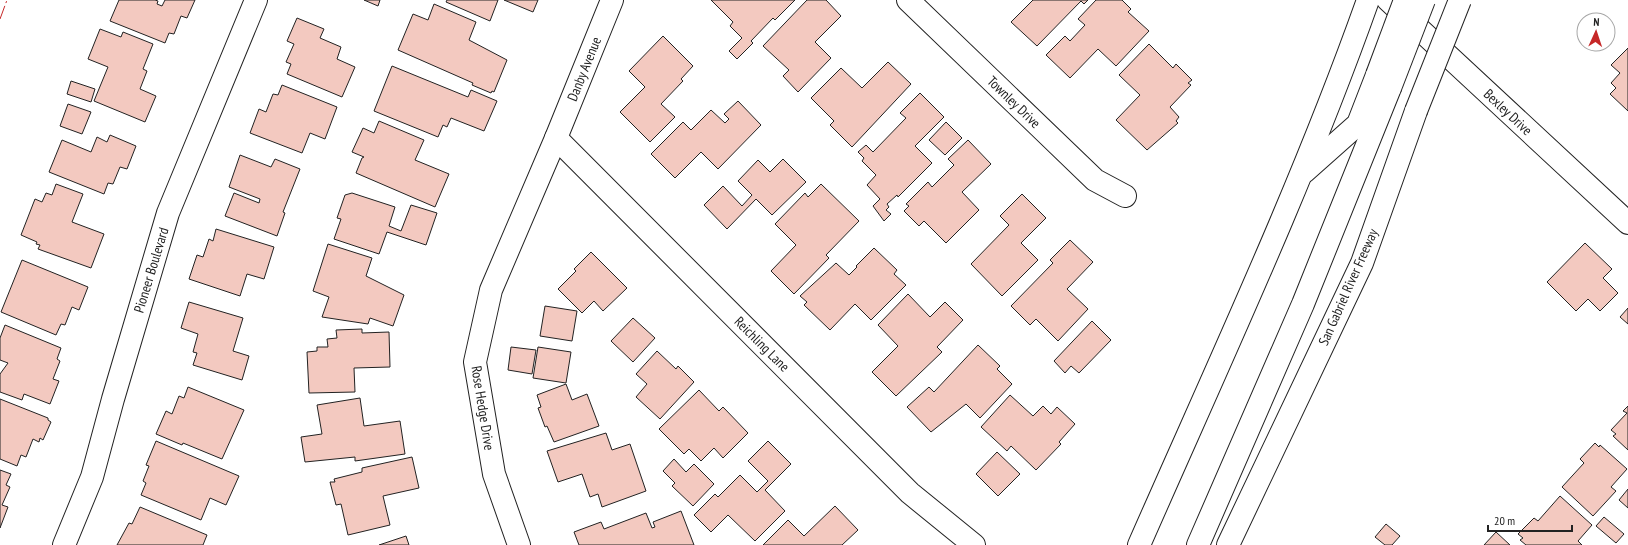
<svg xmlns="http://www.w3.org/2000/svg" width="1628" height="545" viewBox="0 0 1628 545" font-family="'PT Sans Narrow',sans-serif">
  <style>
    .building { fill: #f3c9c0; stroke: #222 }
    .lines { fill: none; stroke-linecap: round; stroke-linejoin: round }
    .street-casing { stroke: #222; stroke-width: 24 }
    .highway-casing { stroke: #222; stroke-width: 24 }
    .street { stroke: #fff; stroke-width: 22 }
    .highway { stroke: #fff; stroke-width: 22 }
    .highway-bridge-casing { stroke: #222; stroke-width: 24; stroke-linecap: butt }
    .highway-bridge { stroke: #fff; stroke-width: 22 }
    .power { stroke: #c62828; stroke-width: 1; stroke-dasharray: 14 3 2 3; stroke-linecap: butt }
    .labels { text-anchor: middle; stroke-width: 3; stroke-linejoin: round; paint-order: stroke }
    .street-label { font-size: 14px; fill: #222; stroke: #fff }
  </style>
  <rect width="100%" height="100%" fill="#fff"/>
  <!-- building -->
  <g class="building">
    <path d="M 119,0 L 155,0 L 158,1 L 157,4 L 162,6 L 165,0 L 195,0 L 187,18 L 181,16 L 174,34 L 169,33 L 165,43 L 110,21 Z"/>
    <path d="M 364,0 L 380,0 L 378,6 Z"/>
    <path d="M 447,0 L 498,0 L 490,21 L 446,2 Z"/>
    <path d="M 504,0 L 538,0 L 533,12 Z"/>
    <path d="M 711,0 L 795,0 L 775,20 L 773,18 L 751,41 L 753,43 L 737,59 L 729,51 L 742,38 L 730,26 L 733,22 Z"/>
    <path d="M 807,0 L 826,0 L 841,16 L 815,42 L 831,58 L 798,92 L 783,76 L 789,70 L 763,46 Z"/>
    <path d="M 1033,0 L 1088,0 L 1084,4 L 1081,1 L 1037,46 L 1011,22 Z"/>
    <path d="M 1096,0 L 1122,0 L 1131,9 L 1128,12 L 1149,31 L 1116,66 L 1098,49 L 1070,78 L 1046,55 L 1065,36 L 1070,41 L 1085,25 L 1078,19 Z"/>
    <path d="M 434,4 L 476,22 L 469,40 L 507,60 L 494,92 L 492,91 L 491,93 L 472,85 L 473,83 L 398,50 L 413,14 L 428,20 Z"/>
    <path d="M 297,18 L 324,29 L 320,38 L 341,47 L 337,59 L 355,67 L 342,97 L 287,74 L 291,64 L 286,62 L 294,44 L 287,41 Z"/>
    <path d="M 100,29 L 121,37 L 123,32 L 153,44 L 143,69 L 147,71 L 140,89 L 156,96 L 145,122 L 94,101 L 108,67 L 88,59 Z"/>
    <path d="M 663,36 L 693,66 L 681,79 L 683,81 L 661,104 L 675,117 L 650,142 L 620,112 L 645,87 L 629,71 Z"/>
    <path d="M 1149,44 L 1173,68 L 1176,64 L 1192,80 L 1188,83 L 1191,85 L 1170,107 L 1179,117 L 1176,121 L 1178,123 L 1147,150 L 1116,120 L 1140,95 L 1119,75 Z"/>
    <path d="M 1628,48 L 1628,111 L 1610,94 L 1616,88 L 1611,83 L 1620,73 L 1611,65 Z"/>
    <path d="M 888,62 L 911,84 L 852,147 L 830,125 L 834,121 L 811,98 L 841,68 L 862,88 Z"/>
    <path d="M 392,66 L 468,97 L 471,90 L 497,101 L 484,131 L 451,118 L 447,127 L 443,125 L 438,137 L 374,111 Z"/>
    <path d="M 71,81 L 95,89 L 91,102 L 67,94 Z"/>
    <path d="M 282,85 L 337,107 L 325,139 L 310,133 L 302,153 L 250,133 L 259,109 L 266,112 L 273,94 L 278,95 Z"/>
    <path d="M 920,93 L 944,117 L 915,146 L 932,163 L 898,197 L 897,195 L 887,204 L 889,207 L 886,210 L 891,214 L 884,221 L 873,206 L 880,199 L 867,185 L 876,175 L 862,161 L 864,158 L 858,152 L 866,145 L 873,152 L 906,118 L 900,113 Z"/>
    <path d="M 738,101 L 761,125 L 718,169 L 701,152 L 675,178 L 651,154 L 683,122 L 691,130 L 711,110 L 725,123 L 729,119 L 724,114 Z"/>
    <path d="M 68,104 L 91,112 L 82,134 L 60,126 Z"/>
    <path d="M 379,121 L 424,140 L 415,160 L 449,174 L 435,207 L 356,173 L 362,158 L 364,157 L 352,152 L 363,128 L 374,133 Z"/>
    <path d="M 946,122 L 962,138 L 945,155 L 929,140 Z"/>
    <path d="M 110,135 L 136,146 L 127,169 L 120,167 L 113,184 L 108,183 L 104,194 L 49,172 L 62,140 L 91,152 L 97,137 L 107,142 Z"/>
    <path d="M 968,140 L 991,164 L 962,192 L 979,210 L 946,243 L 924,221 L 919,226 L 904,211 L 909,206 L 906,204 L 928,182 L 932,187 L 954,165 L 948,159 Z"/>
    <path d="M 240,155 L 271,167 L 275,159 L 300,169 L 283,212 L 285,213 L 277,236 L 225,216 L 234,193 L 259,203 L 260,199 L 229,187 Z"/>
    <path d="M 783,159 L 806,182 L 772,215 L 756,199 L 727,229 L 704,205 L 723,186 L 742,206 L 752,195 L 738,181 L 758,160 L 770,172 Z"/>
    <path d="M 56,184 L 83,194 L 72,222 L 104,234 L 91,268 L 38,249 L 40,245 L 36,244 L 37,242 L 21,235 L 35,199 L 42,202 L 46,193 L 52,195 Z"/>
    <path d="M 821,184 L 859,221 L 826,255 L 829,258 L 794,294 L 771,271 L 796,245 L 775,224 L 805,193 L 808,197 Z"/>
    <path d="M 352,193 L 395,207 L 389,226 L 401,231 L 411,205 L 437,213 L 426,245 L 387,232 L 379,254 L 334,239 L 341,219 L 337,218 L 345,195 Z"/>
    <path d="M 1022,194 L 1046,218 L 1021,243 L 1038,260 L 1002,296 L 971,264 L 1009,225 L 1000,216 Z"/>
    <path d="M 216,229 L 274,247 L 264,279 L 247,274 L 240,296 L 189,279 L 197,255 L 203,257 L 209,239 L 213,241 Z"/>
    <path d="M 1070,240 L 1093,262 L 1067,289 L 1088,309 L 1058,341 L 1036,319 L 1030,325 L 1011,306 L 1053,263 L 1050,260 Z"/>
    <path d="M 1585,243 L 1612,269 L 1603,278 L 1618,293 L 1600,311 L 1588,299 L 1576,311 L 1547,282 Z"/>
    <path d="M 328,244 L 372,258 L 366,276 L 404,295 L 393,326 L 370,318 L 368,324 L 322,317 L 329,297 L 313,291 Z"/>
    <path d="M 874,248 L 897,270 L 894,274 L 906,285 L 871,320 L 855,304 L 830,330 L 804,305 L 807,302 L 800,296 L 836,263 L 849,275 L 857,267 L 856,266 Z"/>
    <path d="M 591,252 L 627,288 L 603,311 L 594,301 L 582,313 L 558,289 L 576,271 L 574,269 Z"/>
    <path d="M 22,260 L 88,287 L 79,310 L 72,307 L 65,325 L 61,324 L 56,335 L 1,312 Z"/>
    <path d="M 908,294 L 930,317 L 945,302 L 963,320 L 937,347 L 942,352 L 896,396 L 872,372 L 898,346 L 878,325 Z"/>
    <path d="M 189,302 L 243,318 L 233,351 L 249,356 L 242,380 L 193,365 L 197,353 L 193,352 L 198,334 L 181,328 Z"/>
    <path d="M 545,306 L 577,311 L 572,341 L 540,336 Z"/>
    <path d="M 1628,308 L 1628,324 L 1620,317 Z"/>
    <path d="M 633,318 L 655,338 L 633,362 L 611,341 Z"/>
    <path d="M 1092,321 L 1111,340 L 1079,373 L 1071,366 L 1065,373 L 1054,361 Z"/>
    <path d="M 5,325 L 61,348 L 57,359 L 60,361 L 53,379 L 59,381 L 50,404 L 24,394 L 22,400 L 0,392 L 0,374 L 8,363 L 0,360 L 0,338 Z"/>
    <path d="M 362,329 L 362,333 L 389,332 L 390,367 L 354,368 L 355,392 L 309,393 L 307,352 L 317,351 L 317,347 L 328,347 L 327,339 L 337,338 L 336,330 Z"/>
    <path d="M 978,345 L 1000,366 L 997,369 L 1012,384 L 980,418 L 966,404 L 931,432 L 907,407 L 929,387 L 934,392 Z"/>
    <path d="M 511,347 L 536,350 L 532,374 L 508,370 Z"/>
    <path d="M 538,347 L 571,352 L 566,383 L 533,378 Z"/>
    <path d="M 657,351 L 676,369 L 678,366 L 694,382 L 660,419 L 636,397 L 647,384 L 636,374 Z"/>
    <path d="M 566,384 L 572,400 L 587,394 L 599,426 L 554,442 L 547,426 L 545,427 L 538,408 L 541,407 L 537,395 Z"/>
    <path d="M 188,387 L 244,410 L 222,459 L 183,443 L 182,445 L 156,434 L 166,411 L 172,414 L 179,396 L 184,398 Z"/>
    <path d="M 699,390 L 719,411 L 723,407 L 748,433 L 723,458 L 714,448 L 701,461 L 689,449 L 684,454 L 659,429 Z"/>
    <path d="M 1010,395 L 1033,416 L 1043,406 L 1051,414 L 1057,407 L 1075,424 L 1059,442 L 1061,444 L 1036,470 L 1011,446 L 1007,451 L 981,427 Z"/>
    <path d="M 360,398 L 364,426 L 400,421 L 405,454 L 355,461 L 355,457 L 305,462 L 301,437 L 322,434 L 317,405 Z"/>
    <path d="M 0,399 L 48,418 L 48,420 L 51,422 L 43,440 L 40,438 L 39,442 L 33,439 L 26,457 L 21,455 L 17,466 L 0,459 Z"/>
    <path d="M 1628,406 L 1628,450 L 1613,436 L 1616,434 L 1611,430 L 1627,413 L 1623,411 Z"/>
    <path d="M 606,433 L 612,450 L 630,444 L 646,491 L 602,507 L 598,494 L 590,497 L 582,474 L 558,482 L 547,451 Z"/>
    <path d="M 156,441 L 239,476 L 226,505 L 210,498 L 201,520 L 141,495 L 146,483 L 143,481 L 149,466 L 146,465 Z"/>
    <path d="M 768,441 L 791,464 L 765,490 L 785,511 L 755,541 L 728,515 L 711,532 L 694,515 L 715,494 L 718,497 L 740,475 L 757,492 L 768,481 L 748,461 Z"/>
    <path d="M 1595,443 L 1599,447 L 1600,445 L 1627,469 L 1611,487 L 1616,491 L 1593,516 L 1562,487 L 1584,463 L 1580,459 Z"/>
    <path d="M 997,452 L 1020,474 L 998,496 L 976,474 Z"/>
    <path d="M 412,457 L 419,488 L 383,496 L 390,525 L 348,535 L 341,504 L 336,505 L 330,482 L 335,482 L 334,479 L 362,472 L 362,468 Z"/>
    <path d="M 674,459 L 686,472 L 694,464 L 714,484 L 693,506 L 672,486 L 675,483 L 663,471 Z"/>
    <path d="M 0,470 L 11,474 L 6,485 L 10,487 L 2,505 L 8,507 L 0,528 Z"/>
    <path d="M 1628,489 L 1628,508 L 1619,500 Z"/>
    <path d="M 1560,496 L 1592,525 L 1578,541 L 1582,545 L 1526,545 L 1520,540 L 1523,538 L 1518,534 L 1534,518 L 1538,521 Z"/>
    <path d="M 835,506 L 858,530 L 842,545 L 763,545 L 788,520 L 804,536 Z"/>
    <path d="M 140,507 L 207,535 L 203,545 L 117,545 L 129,523 L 132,524 Z"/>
    <path d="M 681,511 L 694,545 L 579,545 L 574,532 L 601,522 L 604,529 L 646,513 L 652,528 L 655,527 L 653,522 Z"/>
    <path d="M 1604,517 L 1624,534 L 1616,543 L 1596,526 Z"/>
    <path d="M 1386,524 L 1400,536 L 1392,545 L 1385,545 L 1375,537 Z"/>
    <path d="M 1496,532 L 1510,545 L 1484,545 Z"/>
    <path d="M 406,536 L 409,545 L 379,545 Z"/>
  </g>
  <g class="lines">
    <defs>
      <g id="street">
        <path d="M 908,0 L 1095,180 L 1125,196"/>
        <path d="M 1388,0 L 1628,223"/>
        <path d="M 556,138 L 910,493 L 974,545"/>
        <path d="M 64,545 L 92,477 L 113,399 L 168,213 L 256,0"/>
        <path d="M 519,545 L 494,474 L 475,362 L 491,290 L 556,138 L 612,0"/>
      </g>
      <g id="highway">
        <path d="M 1304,172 L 1358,124 L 1377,75"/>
        <path d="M 1139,545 C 1218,365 1302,186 1368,0"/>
        <path d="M 1198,545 L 1303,304 L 1390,88"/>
        <path d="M 1228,545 L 1362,263 L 1416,111"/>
      </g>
    </defs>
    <!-- street casing -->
    <use href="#street" class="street-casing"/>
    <!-- highway casing -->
    <use href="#highway" class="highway-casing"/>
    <!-- street -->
    <use href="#street" class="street"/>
    <!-- highway -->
    <use href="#highway" class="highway"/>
    <defs>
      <g id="highway-bridge">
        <path d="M 1377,75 L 1405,0"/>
        <path d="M 1390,88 L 1424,0"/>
        <path d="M 1416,111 L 1460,0"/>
      </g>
    </defs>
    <!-- highway-bridge casing -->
    <use href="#highway-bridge" class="highway-bridge-casing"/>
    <!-- highway-bridge -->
    <use href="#highway-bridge" class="highway-bridge"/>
    <!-- power -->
    <path class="power" d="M 0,19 L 7,0"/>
  </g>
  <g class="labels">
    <!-- street labels -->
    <g class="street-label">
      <text transform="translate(584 69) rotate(-68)" y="5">Danby Avenue</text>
      <text transform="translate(1014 102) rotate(44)" y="5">Townley Drive</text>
      <text transform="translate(1508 112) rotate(43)" y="5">Bexley Drive</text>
      <text transform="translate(151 270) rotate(-73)" y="5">Pioneer Boulevard</text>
      <text transform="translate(1348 287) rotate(-66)" y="5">San Gabriel River Freeway</text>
      <text transform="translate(762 344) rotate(45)" y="5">Reichling Lane</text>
      <text transform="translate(483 408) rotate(81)" y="5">Rose Hedge Drive</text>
    </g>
  </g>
  <!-- north arrow -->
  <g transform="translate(1596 32) rotate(3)"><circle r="19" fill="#ffffff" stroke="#a7a7a7"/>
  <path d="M0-3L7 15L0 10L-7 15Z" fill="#c62828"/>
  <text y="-6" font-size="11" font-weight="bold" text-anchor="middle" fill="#222222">N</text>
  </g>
  <!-- scale -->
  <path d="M1488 525v6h84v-6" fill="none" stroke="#222222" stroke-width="2"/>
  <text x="1494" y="525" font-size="12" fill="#222222" stroke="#ffffff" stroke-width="3" paint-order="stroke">20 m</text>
</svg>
